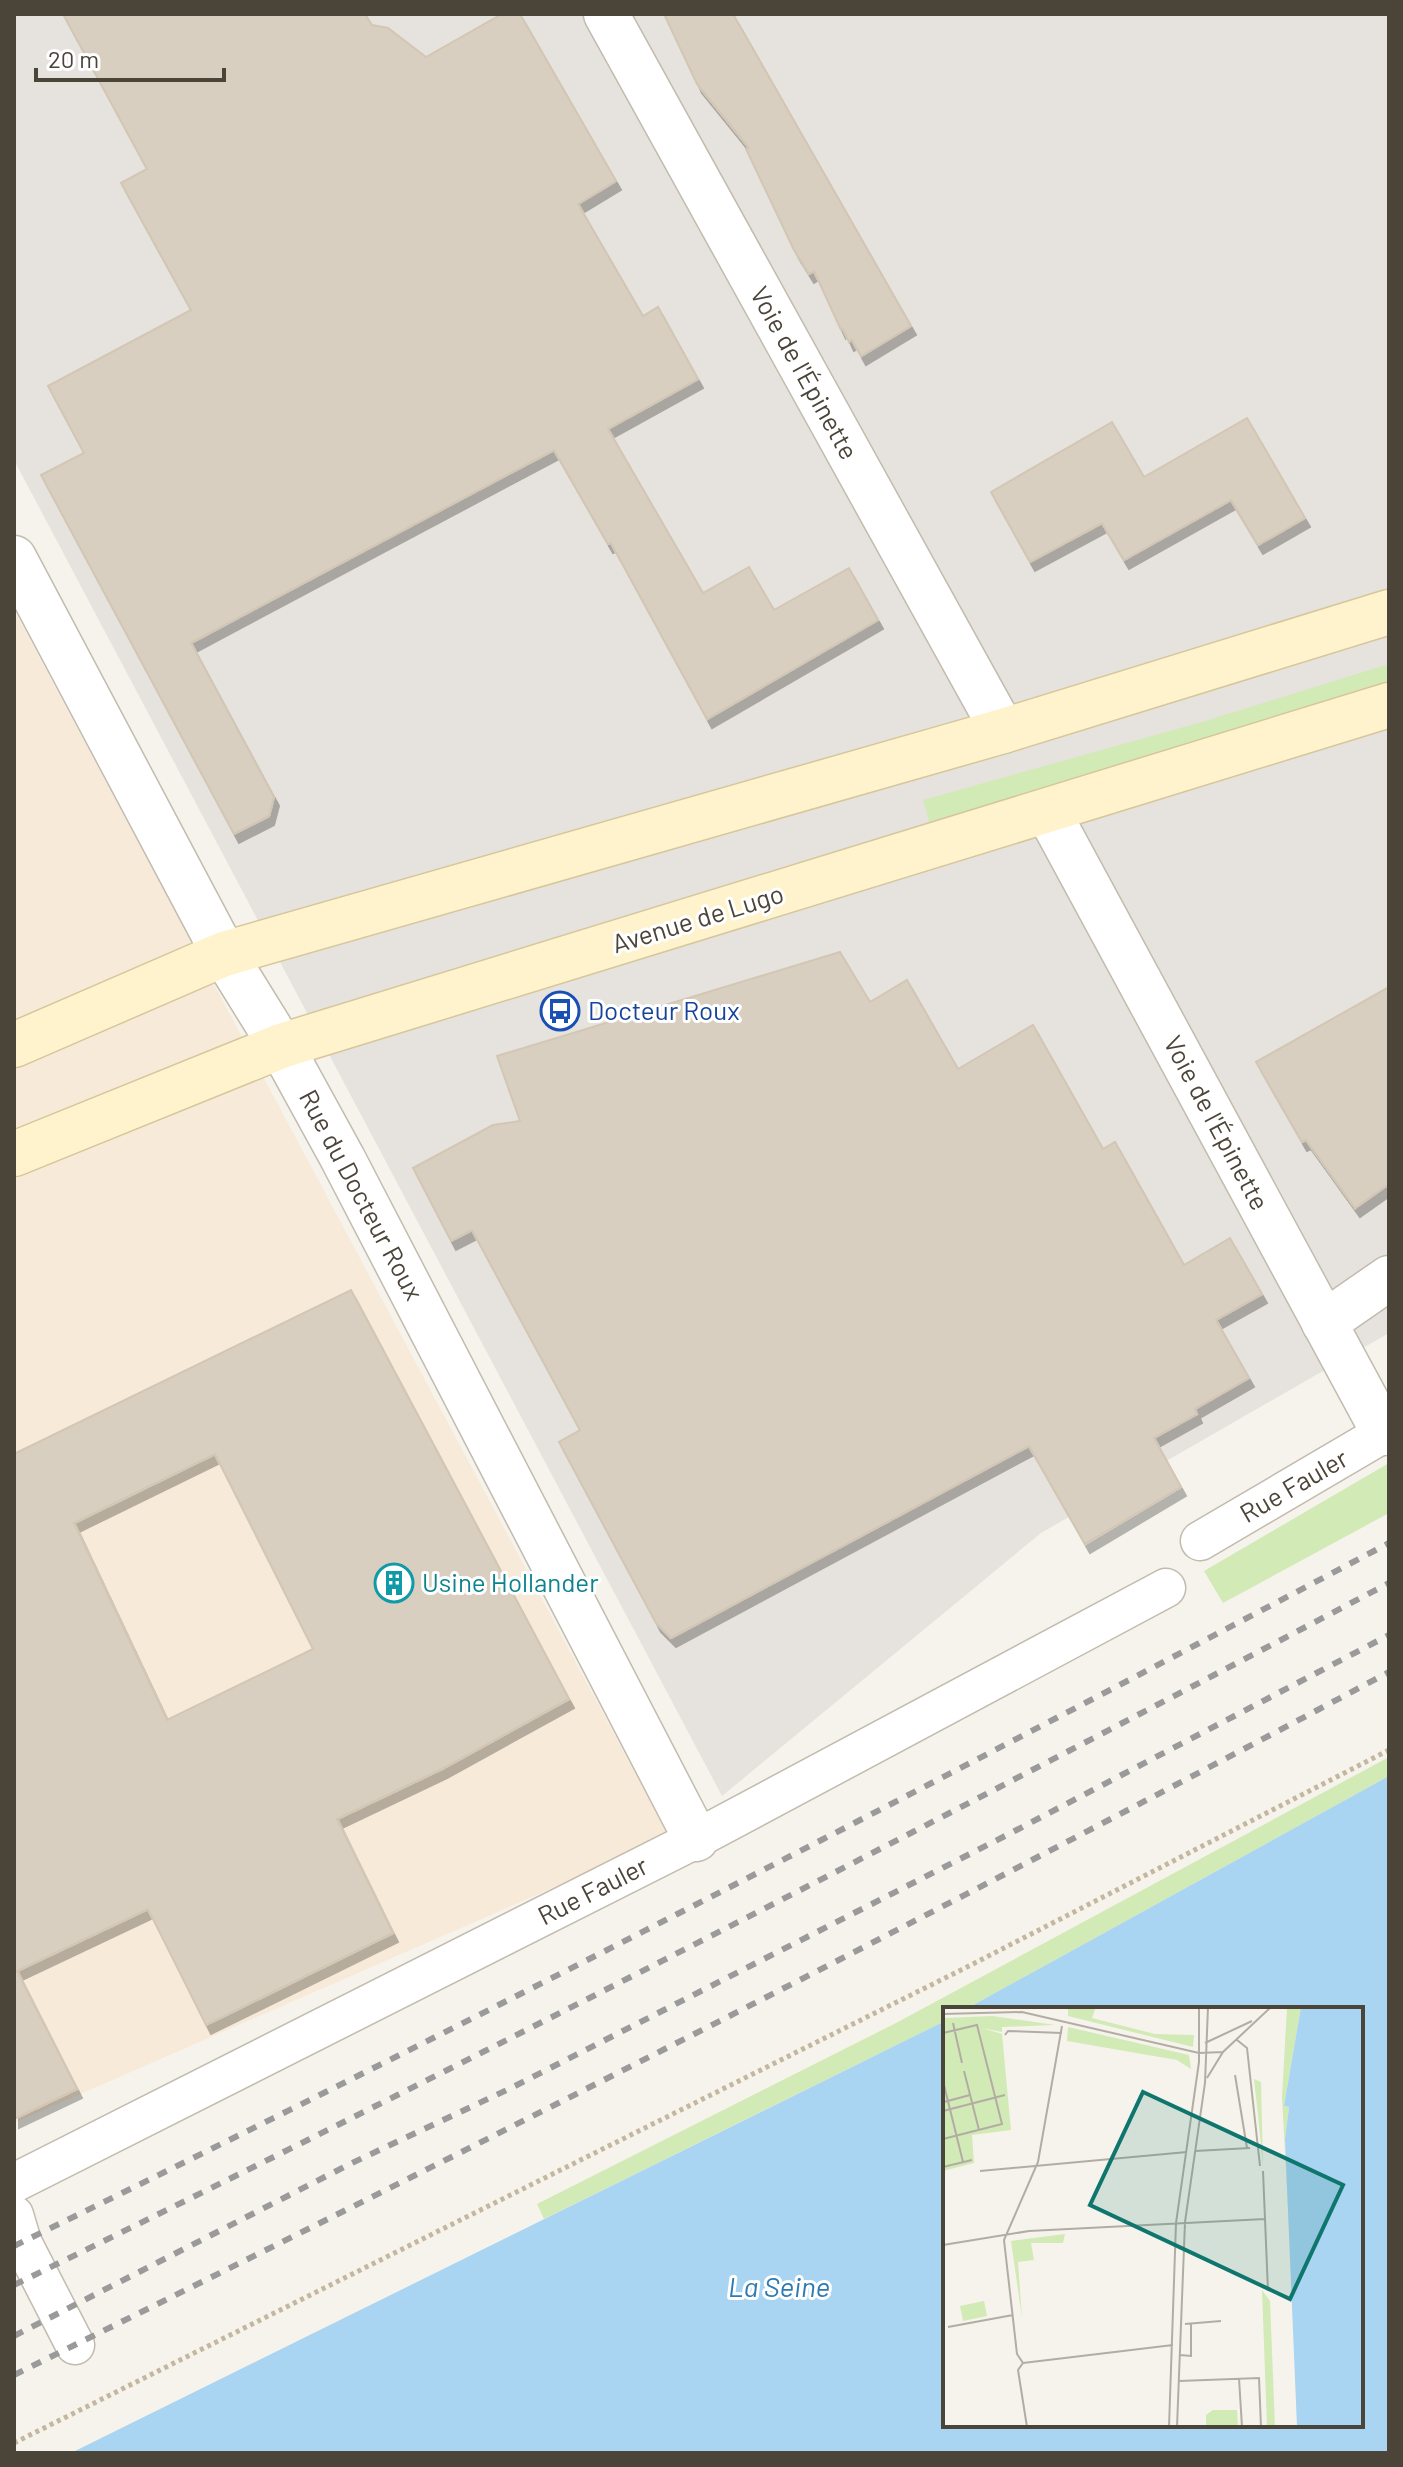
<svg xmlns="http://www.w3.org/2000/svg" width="1403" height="2467" viewBox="0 0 1403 2467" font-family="Barlow,sans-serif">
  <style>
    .commercial { fill: #f7ead8 }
    .industrial { fill: #e6e2dd }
    .green { fill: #d2eab5 }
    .water { fill: #a9d4f2 }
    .building { fill: #d8cfc1; stroke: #d3c7b4; stroke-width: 2; fill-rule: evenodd; filter: url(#shadow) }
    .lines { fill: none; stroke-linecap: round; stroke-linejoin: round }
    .lane-casing { stroke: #c2bbae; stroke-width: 41 }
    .street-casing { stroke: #c2bbae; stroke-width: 47 }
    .secondary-casing { stroke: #d6c79b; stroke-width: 47 }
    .path { stroke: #c4b79f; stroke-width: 5; stroke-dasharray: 4 4; stroke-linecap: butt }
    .lane { stroke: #fff; stroke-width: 38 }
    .street { stroke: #fff; stroke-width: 44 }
    .secondary { stroke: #fff3cd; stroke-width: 44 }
    .rail { stroke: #9a9a9a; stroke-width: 6; stroke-dasharray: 10 10; stroke-linecap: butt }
    .labels { text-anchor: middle; stroke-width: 6; stroke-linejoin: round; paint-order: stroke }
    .street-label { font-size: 26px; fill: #4b4439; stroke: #fff }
    .transit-label { font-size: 26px; fill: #164399; stroke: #fff; text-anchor: start }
    .culture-label { font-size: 26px; fill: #0d838f; stroke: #fff; text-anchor: start }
    .water-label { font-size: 28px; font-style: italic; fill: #2e7ab2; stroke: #fff }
    .inset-road { fill: none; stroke: #b2ada4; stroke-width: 2 }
    .view { fill: #0f766e; fill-opacity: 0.15; stroke: #0f766e; stroke-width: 4 }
    .inset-edge { fill: none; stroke: #4b4439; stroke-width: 4 }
  </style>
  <defs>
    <filter id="shadow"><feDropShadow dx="5" dy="9" stdDeviation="0" flood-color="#0004"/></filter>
  </defs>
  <rect width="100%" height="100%" fill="#f6f3ec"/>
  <!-- commercial -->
  <path class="commercial" d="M 14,610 L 669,1837 L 14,2123 Z"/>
  <!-- industrial -->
  <path class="industrial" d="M 14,14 L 1389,14 L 1389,1333 L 1041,1533 L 722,1796 L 14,460 Z"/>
  <!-- green -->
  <g class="green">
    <path d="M 1389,664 L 1389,689 L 931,827 L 923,800 L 1202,722 Z"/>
    <path d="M 1389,1463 L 1389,1513 L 1223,1603 L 1204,1571 Z"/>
    <path d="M 1389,1757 L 1389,1776 L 966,2009 L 945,2009 L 945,2021 L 544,2219 L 537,2204 L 896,2023 Z"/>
  </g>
  <!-- water -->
  <path class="water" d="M 1389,1776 L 1389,2453 L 71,2453 L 945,2021 L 945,2425 L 1361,2425 L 1361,2009 L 966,2009 Z"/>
  <!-- building -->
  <g class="building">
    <path d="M 63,14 L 365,14 L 372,25 L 388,28 L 426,57 L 502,14 L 520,14 L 616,181 L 578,204 L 643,316 L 658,307 L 698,379 L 608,429 L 703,593 L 749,567 L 774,610 L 849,568 L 878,620 L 707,719 L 611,543 L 608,544 L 554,450 L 191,643 L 274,797 L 269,816 L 234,834 L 41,475 L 84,453 L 48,386 L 191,310 L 121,183 L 147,169 Z"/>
    <path d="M 664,14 L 733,14 L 911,326 L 861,356 L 852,340 L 849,342 L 843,329 L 841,330 L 814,271 L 809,274 L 794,250 L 746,149 L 749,148 L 697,84 Z"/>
    <path d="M 1247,418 L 1305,518 L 1258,545 L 1231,500 L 1124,560 L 1102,523 L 1030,562 L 991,492 L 1112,422 L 1144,477 Z"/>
    <path d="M 840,952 L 870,1002 L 907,980 L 958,1069 L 1033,1025 L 1103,1149 L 1115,1142 L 1184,1265 L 1230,1238 L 1262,1294 L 1216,1320 L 1249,1378 L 1195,1409 L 1197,1414 L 1154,1438 L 1181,1487 L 1085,1544 L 1029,1446 L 671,1638 L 656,1623 L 559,1442 L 580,1430 L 472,1230 L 451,1241 L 413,1168 L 493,1125 L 520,1121 L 497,1056 Z"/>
    <path d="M 1389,987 L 1389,1184 L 1355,1208 L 1306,1140 L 1302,1142 L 1256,1062 Z"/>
    <path d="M 351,1290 L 569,1699 L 442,1769 L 337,1819 L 393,1933 L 206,2025 L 148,1909 L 17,1971 L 77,2089 L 14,2119 L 14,1454 ZM 215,1454 L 313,1649 L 167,1720 L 74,1523 Z"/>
  </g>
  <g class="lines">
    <defs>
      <g id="lane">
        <path d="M 1200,1541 L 1389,1430"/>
        <path d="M 14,2183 L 696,1839 L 1166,1588"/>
        <path d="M 14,2215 L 22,2242 L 75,2345"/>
      </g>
      <g id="street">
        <path d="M 606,14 L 1003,731"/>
        <path d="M 14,558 L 224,954 L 281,1046 L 343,1159 L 696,1839"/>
        <path d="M 1048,812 L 1384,1433"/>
        <path d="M 1324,1323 L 1389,1278"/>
      </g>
      <g id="secondary">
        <path d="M 14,1045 L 224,954 L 1003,731 L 1389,612"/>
        <path d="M 14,1154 L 281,1046 L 1389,705"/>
      </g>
    </defs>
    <!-- lane casing -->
    <use href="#lane" class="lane-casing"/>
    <!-- street casing -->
    <use href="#street" class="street-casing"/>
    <!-- secondary casing -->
    <use href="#secondary" class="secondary-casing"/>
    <!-- path -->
    <path class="path" d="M 14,2443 L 967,1967 L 1389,1750"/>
    <!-- lane -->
    <use href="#lane" class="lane"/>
    <!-- street -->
    <use href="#street" class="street"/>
    <!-- secondary -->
    <use href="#secondary" class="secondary"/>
    <!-- rail -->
    <g class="rail">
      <path d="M 14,2246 C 477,2020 934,1784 1389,1543"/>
      <path d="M 14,2285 C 477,2059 934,1823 1389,1583"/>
      <path d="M 14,2336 L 352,2163 L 511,2088 L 1007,1835 L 1389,1635"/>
      <path d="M 14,2375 C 476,2147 935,1914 1389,1672"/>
    </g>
  </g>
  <!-- icons -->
  <defs>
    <symbol id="bus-ring" viewBox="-11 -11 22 22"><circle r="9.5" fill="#fff" stroke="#1a4fb4" stroke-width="1.5"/><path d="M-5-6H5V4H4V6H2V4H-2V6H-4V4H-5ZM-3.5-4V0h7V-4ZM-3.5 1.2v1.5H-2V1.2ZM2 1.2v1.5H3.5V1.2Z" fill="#1a4fb4"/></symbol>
    <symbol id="building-ring" viewBox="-11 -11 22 22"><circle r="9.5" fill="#fff" stroke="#0f9aa8" stroke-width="1.5"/><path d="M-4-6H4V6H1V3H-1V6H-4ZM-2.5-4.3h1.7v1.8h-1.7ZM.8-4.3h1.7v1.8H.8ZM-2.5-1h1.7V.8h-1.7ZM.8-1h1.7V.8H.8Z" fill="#0f9aa8"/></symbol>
  </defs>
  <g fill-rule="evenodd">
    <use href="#bus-ring" x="538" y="989" width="44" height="44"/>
    <use href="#building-ring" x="372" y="1561" width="44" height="44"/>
  </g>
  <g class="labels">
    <!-- street labels -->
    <g class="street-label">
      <text transform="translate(804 373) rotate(61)" y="9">Voie de l'Épinette</text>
      <text transform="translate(698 919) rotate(-17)" y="9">Avenue de Lugo</text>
      <text transform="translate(1216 1123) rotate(62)" y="9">Voie de l'Épinette</text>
      <text transform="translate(361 1195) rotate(62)" y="9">Rue du Docteur Roux</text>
      <text transform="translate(1294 1486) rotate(-30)" y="9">Rue Fauler</text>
      <text transform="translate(593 1891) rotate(-27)" y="9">Rue Fauler</text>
    </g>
    <!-- transit labels -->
    <g class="transit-label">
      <text x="588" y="1020">Docteur Roux</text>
    </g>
    <!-- culture labels -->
    <g class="culture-label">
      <text x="422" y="1592">Usine Hollander</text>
    </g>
    <!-- water labels -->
    <g class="water-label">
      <text x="779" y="2297">La Seine</text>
    </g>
  </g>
  <!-- overview -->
  <g transform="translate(943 2007)">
    <rect width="420" height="420" fill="#f6f3ec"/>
    <path d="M 125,0 L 153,0 L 149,11 L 212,27 L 251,28 L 250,40 L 125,9 ZM 344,0 L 358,0 L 341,99 L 346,100 L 342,132 L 347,238 L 339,90 ZM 50,9 L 112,18 L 59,20 L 59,25 L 39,21 L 59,27 L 68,123 L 29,128 L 31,156 L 0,164 L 0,11 ZM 125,20 L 246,48 L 248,62 L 234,53 L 124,34 ZM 311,72 L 318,75 L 320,160 L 315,108 ZM 122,227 L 120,236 L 88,236 L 91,253 L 75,255 L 79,311 L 68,234 ZM 319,283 L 327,294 L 332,420 L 324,420 ZM 41,294 L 44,309 L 20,314 L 17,299 ZM 270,403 L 294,403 L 295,420 L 263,420 L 263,408 Z" fill="#d2eab5"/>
    <path d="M 358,0 L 420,0 L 420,420 L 354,420 L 342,132 L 346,100 L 341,99 Z" fill="#a9d4f2"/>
    <path class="inset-road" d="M 0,7 L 79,5 L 256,46 L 280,45M 10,16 L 19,56M 0,26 L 34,18 L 59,117 L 0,132M 62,28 L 65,24 L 119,26M 294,33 L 304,41 L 317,159M 262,36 L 309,14M 21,64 L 36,123M 292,68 L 304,141M 264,71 L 280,45 L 328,0M 0,74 L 20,155M 1,95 L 27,88M 0,104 L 62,88M 252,144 L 307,141M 0,160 L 29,153M 37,164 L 244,145M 320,164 L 325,284M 0,238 L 86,224 L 322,212M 242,317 L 278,314M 5,320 L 70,308M 237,348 L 248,349 L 248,316M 80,356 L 74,347 L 61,233 L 95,155 L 119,19M 80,356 L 230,338M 80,356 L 75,363 L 84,420M 296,371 L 299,420M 236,374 L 316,371 L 318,420M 226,420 L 233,216 L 256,55 L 256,0M 234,420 L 242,215 L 262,76 L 265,0"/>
    <path class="view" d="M 200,85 L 400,178 L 347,292 L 147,198 Z"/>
    <rect width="420" height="420" class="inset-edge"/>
  </g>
  <!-- border -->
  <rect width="1403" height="2467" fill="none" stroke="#4b4439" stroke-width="32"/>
  <!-- scale -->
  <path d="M36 68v12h188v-12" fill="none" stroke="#4b4439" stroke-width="4"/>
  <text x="48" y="68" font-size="24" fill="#4b4439" stroke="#ffffff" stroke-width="6" paint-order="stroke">20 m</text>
</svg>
